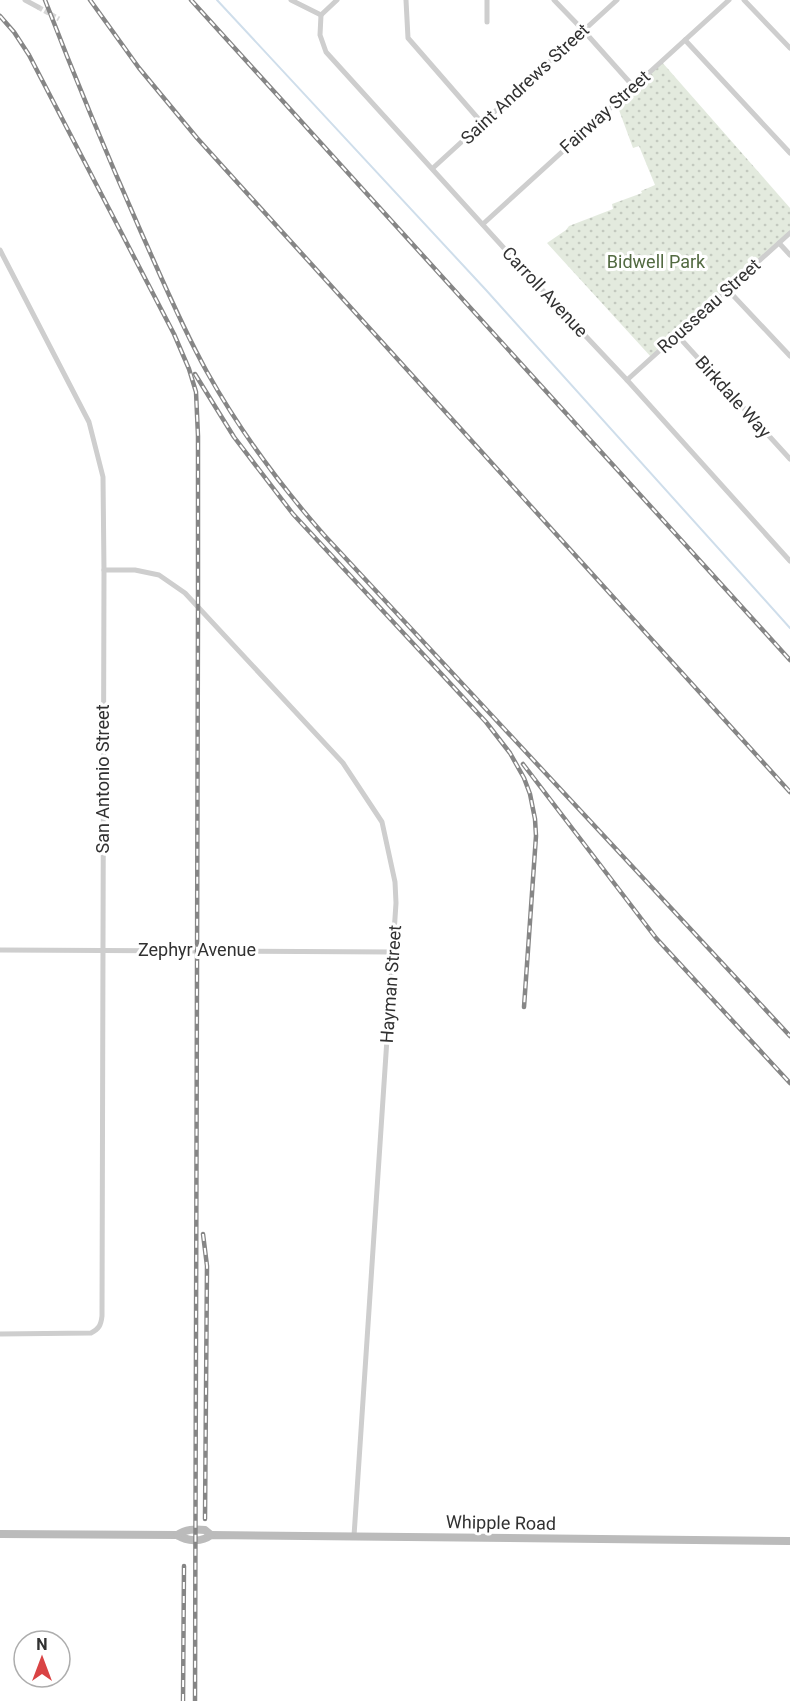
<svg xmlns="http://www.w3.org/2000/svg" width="790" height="1701" viewBox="0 0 790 1701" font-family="Roboto,sans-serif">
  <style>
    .park { fill: url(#park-dots) }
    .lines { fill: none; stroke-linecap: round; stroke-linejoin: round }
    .stream { stroke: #cfdeeb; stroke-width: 2 }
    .street-tunnel { stroke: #d6d6d6; stroke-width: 5; stroke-dasharray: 5 2.5; stroke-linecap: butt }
    .street { stroke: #cecece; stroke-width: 5 }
    .secondary { stroke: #bbb; stroke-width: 8 }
    .rail-casing { stroke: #868686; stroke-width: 4.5 }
    .rail { stroke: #fff; stroke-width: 2; stroke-dasharray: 7; stroke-linecap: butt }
    .labels { text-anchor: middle; stroke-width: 6; stroke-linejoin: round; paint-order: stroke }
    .street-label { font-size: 18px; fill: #313131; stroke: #fff }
    .park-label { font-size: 18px; fill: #526a41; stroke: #fff }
  </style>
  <defs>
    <pattern id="park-dots" width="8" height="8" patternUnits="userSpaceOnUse" patternTransform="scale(1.5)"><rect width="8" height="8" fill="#e3eade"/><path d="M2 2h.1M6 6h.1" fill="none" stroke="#c3c9bf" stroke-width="1.8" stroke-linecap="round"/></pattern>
  </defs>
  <rect width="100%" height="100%" fill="#fff"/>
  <!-- park -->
  <path class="park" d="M 661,61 L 790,208 L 790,233 L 652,358 L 547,243 L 566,230 L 569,226 L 613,209 L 612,204 L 642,193 L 641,191 L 655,185 L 639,146 L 633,148 L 616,102 Z"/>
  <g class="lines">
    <!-- stream -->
    <path class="stream" d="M 217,0 L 486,290 L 790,628"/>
    <!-- street-tunnel -->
    <path class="street-tunnel" d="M 38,7 L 59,19"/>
    <!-- street -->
    <g class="street">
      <path d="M 25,0 L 38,7"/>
      <path d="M 291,0 L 321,15"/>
      <path d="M 406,0 L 408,38 L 482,123"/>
      <path d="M 487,0 L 487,22"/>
      <path d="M 554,0 L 583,30 L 633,86"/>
      <path d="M 744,0 L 790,48"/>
      <path d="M 321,15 L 320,35 L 326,52 L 532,279 L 627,380 L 790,561"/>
      <path d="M 321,15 L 337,0"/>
      <path d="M 685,40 L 790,153"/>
      <path d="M 433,168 L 617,0"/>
      <path d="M 483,224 L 729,0"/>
      <path d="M 779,243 L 790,255"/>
      <path d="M 0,250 L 89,422 L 103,477 L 104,570 L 102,1316 C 101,1325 99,1329 91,1333 L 0,1334"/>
      <path d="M 727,289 L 790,356"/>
      <path d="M 677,335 L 790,459"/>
      <path d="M 627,380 L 790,233"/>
      <path d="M 104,570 L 135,570 L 159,575 L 185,593 L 343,763 L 382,822 L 395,882 L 396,903 L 354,1536"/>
      <path d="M 0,950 L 393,952"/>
    </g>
    <!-- secondary -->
    <g class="secondary">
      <path d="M 0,1534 L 177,1535 C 187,1541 201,1543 211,1535 L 790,1541"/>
      <path d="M 177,1535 C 186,1529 194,1529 205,1530 L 211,1535"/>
    </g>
    <defs>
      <g id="rail">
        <path d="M 45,0 C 75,78 107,155 141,232 C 162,279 182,327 207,372 C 240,431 280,485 324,535 L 790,1036"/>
        <path d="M 90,0 L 139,68 L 197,138 L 790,792"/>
        <path d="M 191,0 L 790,660"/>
        <path d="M 0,16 L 14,32 L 29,55 L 174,334 L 189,369 L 196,392 L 198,436 L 198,608 L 195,1701"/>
        <path d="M 195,374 L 234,437 L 293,514 L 486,722 L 510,753 L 524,778 L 530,794 L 535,819 L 536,836 L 524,1007"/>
        <path d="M 523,764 L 656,938 L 790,1083"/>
        <path d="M 203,1234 L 207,1266 L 205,1519"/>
        <path d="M 183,1701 L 184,1566"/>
      </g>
    </defs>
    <!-- rail casing -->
    <use href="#rail" class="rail-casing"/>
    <!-- rail -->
    <use href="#rail" class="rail"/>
  </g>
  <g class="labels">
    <!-- street labels -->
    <g class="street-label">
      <text transform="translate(525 84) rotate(-43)" y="6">Saint Andrews Street</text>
      <text transform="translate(605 112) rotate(-42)" y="6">Fairway Street</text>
      <text transform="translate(545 292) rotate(47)" y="6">Carroll Avenue</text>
      <text transform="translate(709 306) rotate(-42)" y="6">Rousseau Street</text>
      <text transform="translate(733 397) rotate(48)" y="6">Birkdale Way</text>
      <text transform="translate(103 779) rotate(-90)" y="6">San Antonio Street</text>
      <text x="197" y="956">Zephyr Avenue</text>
      <text transform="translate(391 984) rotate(-86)" y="6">Hayman Street</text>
      <text transform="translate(501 1523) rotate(1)" y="6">Whipple Road</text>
    </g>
    <!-- park labels -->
    <g class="park-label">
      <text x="656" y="268">Bidwell Park</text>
    </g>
  </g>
  <!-- north arrow -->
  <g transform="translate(42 1659)"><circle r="28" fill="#ffffff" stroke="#adadad" stroke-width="1.5"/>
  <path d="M0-4.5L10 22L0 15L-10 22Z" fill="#d94344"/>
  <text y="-9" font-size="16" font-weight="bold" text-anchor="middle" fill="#313131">N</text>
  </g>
</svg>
